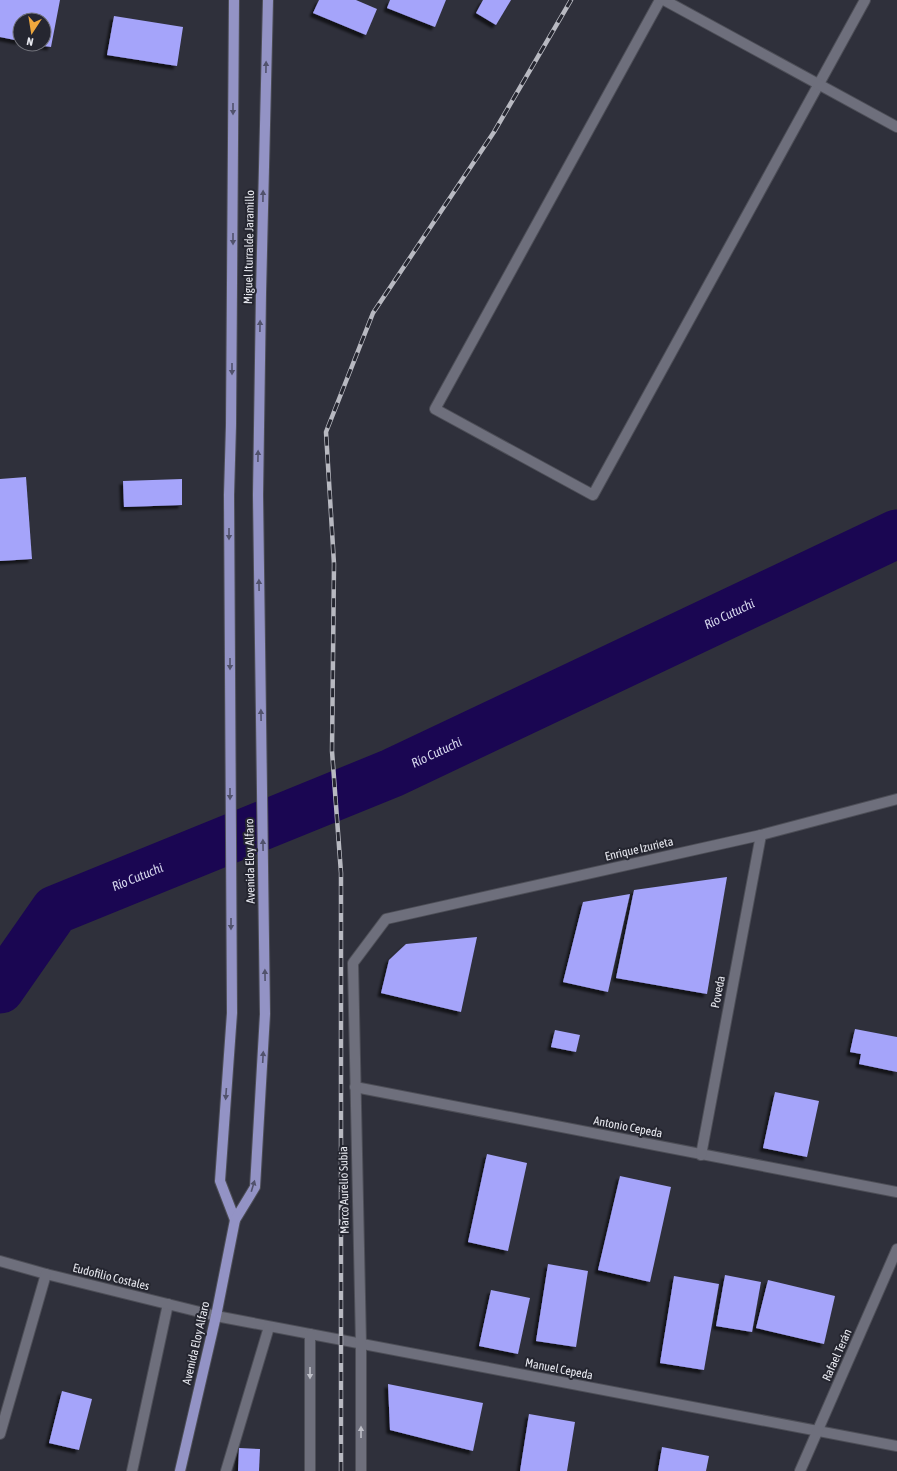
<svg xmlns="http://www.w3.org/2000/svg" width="897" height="1471" viewBox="0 0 897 1471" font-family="'Asap Condensed',sans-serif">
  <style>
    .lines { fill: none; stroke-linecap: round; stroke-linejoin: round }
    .river { stroke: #1a0652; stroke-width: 49 }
    .building { fill: #a5a4fa; filter: url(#shadow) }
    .service-casing { stroke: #4d4e57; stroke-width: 12 }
    .minor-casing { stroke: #4d4e57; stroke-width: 12 }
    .primary-casing { stroke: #4d4e57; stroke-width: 12 }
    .service { stroke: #6e6f7c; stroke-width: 10 }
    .minor { stroke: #6e6f7c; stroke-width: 10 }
    .primary { stroke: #9393c5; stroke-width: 10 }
    .rail-casing { stroke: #b8b9c1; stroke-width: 4.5 }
    .rail { stroke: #252630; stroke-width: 3; stroke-dasharray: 9; stroke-linecap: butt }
    .oneway { fill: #51526c }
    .oneway2 { fill: #bdbec7 }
    .labels { text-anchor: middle; stroke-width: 4; stroke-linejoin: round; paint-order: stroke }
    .street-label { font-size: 12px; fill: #e7e8ef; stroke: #252630 }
    .water-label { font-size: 13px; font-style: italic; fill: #d5d6ec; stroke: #252630 }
  </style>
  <defs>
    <filter id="shadow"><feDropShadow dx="-3.5" dy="3.5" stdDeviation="1" flood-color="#0009"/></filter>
  </defs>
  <rect width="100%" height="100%" fill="#2f303b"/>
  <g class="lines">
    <!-- river -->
    <path class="river" id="s1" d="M 0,989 L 55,910 L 392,773 L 897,534"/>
  </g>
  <!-- building -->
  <g class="building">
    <path d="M 0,0 L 60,0 L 51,47 L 37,45 L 44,44 L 44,20 L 20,20 L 20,41 L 0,37 Z"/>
    <path d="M 319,0 L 356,0 L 377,9 L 366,35 L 313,13 Z"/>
    <path d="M 390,0 L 446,0 L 435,27 L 387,8 Z"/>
    <path d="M 483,0 L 511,0 L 496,25 L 476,13 Z"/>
    <path d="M 114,16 L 183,27 L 177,66 L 107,55 Z"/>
    <path d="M 26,477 L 32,559 L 0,561 L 0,479 Z"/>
    <path d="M 182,479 L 182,505 L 124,507 L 123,481 Z"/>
    <path d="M 727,877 L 707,994 L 616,978 L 634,890 Z"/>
    <path d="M 630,894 L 608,992 L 563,982 L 583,902 Z"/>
    <path d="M 477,937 L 461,1012 L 381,993 L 389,960 L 406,944 Z"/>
    <path d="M 855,1029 L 897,1037 L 897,1072 L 859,1064 L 861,1054 L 850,1052 Z"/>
    <path d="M 555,1030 L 580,1035 L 576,1052 L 551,1047 Z"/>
    <path d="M 775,1092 L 819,1101 L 807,1157 L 763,1148 Z"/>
    <path d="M 487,1154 L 527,1163 L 508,1251 L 468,1242 Z"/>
    <path d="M 620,1176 L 671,1187 L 650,1282 L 598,1270 Z"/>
    <path d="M 548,1264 L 588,1271 L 576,1347 L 536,1341 Z"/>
    <path d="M 725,1275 L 761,1282 L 752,1332 L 716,1326 Z"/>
    <path d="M 674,1276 L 719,1284 L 704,1370 L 660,1363 Z"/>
    <path d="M 768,1280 L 835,1296 L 824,1344 L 756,1328 Z"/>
    <path d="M 491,1290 L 530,1298 L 518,1354 L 479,1346 Z"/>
    <path d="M 388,1384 L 483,1403 L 473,1451 L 390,1430 Z"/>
    <path d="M 62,1391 L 92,1399 L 79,1450 L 49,1443 Z"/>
    <path d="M 529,1414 L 575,1422 L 567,1471 L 520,1471 Z"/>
    <path d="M 662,1447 L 709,1456 L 706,1471 L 658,1471 Z"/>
    <path d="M 239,1448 L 260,1449 L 259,1471 L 238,1471 Z"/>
  </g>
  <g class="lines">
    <defs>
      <path id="service" d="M 132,1471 L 168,1304"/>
      <g id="minor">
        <path d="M 660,0 L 435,409 L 593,495 L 865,0"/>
        <path d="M 664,0 L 897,127"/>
        <path d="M 355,1087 L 897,1192"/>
        <path d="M 701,1155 L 761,835"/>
        <path d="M 0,1261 L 46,1274 L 216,1316 L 897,1446"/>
        <path d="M 0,1434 L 46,1274"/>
        <path d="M 226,1471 L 269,1327"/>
        <path d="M 310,1471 L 310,1334"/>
        <path d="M 361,1471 L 361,1344 L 353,963 L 386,919 L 761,835 L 897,799"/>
        <path d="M 800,1471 L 897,1249"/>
      </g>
      <g id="primary">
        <path d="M 234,0 L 231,425 L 229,495 L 232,1013 L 220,1181 L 235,1220"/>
        <path d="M 180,1471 L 216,1316 L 235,1220 L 255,1187 L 265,1014 L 258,495 L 261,293 L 268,0"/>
      </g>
    </defs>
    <!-- service casing -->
    <use href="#service" class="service-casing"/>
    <!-- minor casing -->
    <use href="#minor" class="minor-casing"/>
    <!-- primary casing -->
    <use href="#primary" class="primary-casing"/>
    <!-- service -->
    <use href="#service" class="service"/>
    <!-- minor -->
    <use href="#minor" class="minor"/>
    <!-- primary -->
    <use href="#primary" class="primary"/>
    <defs>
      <path id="rail" d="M 341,1471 L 341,873 L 332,751 L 334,564 L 326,432 L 373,313 L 494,132 L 571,0"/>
    </defs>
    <!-- rail casing -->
    <use href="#rail" class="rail-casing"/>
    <!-- rail -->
    <use href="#rail" class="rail"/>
  </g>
  <!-- one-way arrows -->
  <defs><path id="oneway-solid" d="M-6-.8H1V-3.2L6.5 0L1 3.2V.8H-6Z"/></defs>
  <g class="oneway">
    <use href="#oneway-solid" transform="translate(266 67) rotate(-89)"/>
    <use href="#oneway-solid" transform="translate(233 109) rotate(90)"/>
    <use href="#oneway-solid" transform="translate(263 196) rotate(-89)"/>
    <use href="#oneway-solid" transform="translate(233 239) rotate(90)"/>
    <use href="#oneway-solid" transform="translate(260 326) rotate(-89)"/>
    <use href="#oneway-solid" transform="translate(232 369) rotate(90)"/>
    <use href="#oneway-solid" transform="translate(258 456) rotate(-89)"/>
    <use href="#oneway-solid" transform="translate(229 534) rotate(90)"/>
    <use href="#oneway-solid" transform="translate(259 585) rotate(-91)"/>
    <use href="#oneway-solid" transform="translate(230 664) rotate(90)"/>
    <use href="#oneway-solid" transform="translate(261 715) rotate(-91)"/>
    <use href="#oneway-solid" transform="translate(230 794) rotate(90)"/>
    <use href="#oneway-solid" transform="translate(263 845) rotate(-91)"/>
    <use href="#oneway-solid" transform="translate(231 924) rotate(90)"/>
    <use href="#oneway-solid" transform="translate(265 975) rotate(-91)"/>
    <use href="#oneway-solid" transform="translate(263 1057) rotate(-87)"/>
    <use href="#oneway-solid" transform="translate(226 1094) rotate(94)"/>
    <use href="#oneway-solid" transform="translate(253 1186) rotate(-73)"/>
  </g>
  <g class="oneway2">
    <use href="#oneway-solid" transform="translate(310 1373) rotate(90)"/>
    <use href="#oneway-solid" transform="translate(361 1432) rotate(-90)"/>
  </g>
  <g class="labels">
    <!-- street labels -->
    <g class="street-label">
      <text transform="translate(249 247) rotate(-89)" y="4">Miguel Iturralde Jaramillo</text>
      <text transform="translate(639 849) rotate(-13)" y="4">Enrique Izurieta</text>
      <text transform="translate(250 861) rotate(-91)" y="4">Avenida Eloy Alfaro</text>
      <text transform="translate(718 992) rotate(-79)" y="4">Poveda</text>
      <text transform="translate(628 1127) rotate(11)" y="4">Antonio Cepeda</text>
      <text transform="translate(344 1190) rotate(-91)" y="4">Marco Aurelio Subia</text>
      <text transform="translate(111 1277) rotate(14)" y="4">Eudofilio Costales</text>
      <text transform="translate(196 1343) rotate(-77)" y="4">Avenida Eloy Alfaro</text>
      <text transform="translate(837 1355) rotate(-66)" y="4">Rafael Terán</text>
      <text transform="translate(559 1369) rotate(11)" y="4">Manuel Cepeda</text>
    </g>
    <!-- water labels -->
    <g class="water-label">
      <text dy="5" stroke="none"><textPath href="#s1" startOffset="833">Río Cutuchi</textPath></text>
      <text dy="5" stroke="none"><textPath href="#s1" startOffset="509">Río Cutuchi</textPath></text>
      <text dy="5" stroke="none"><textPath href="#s1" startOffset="185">Río Cutuchi</textPath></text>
    </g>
  </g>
  <!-- north arrow -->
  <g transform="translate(32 32) rotate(192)"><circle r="19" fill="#252630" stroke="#73747c"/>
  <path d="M0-3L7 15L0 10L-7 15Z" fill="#eea73d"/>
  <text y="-6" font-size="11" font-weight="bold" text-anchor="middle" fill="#e7e8ef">N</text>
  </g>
</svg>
